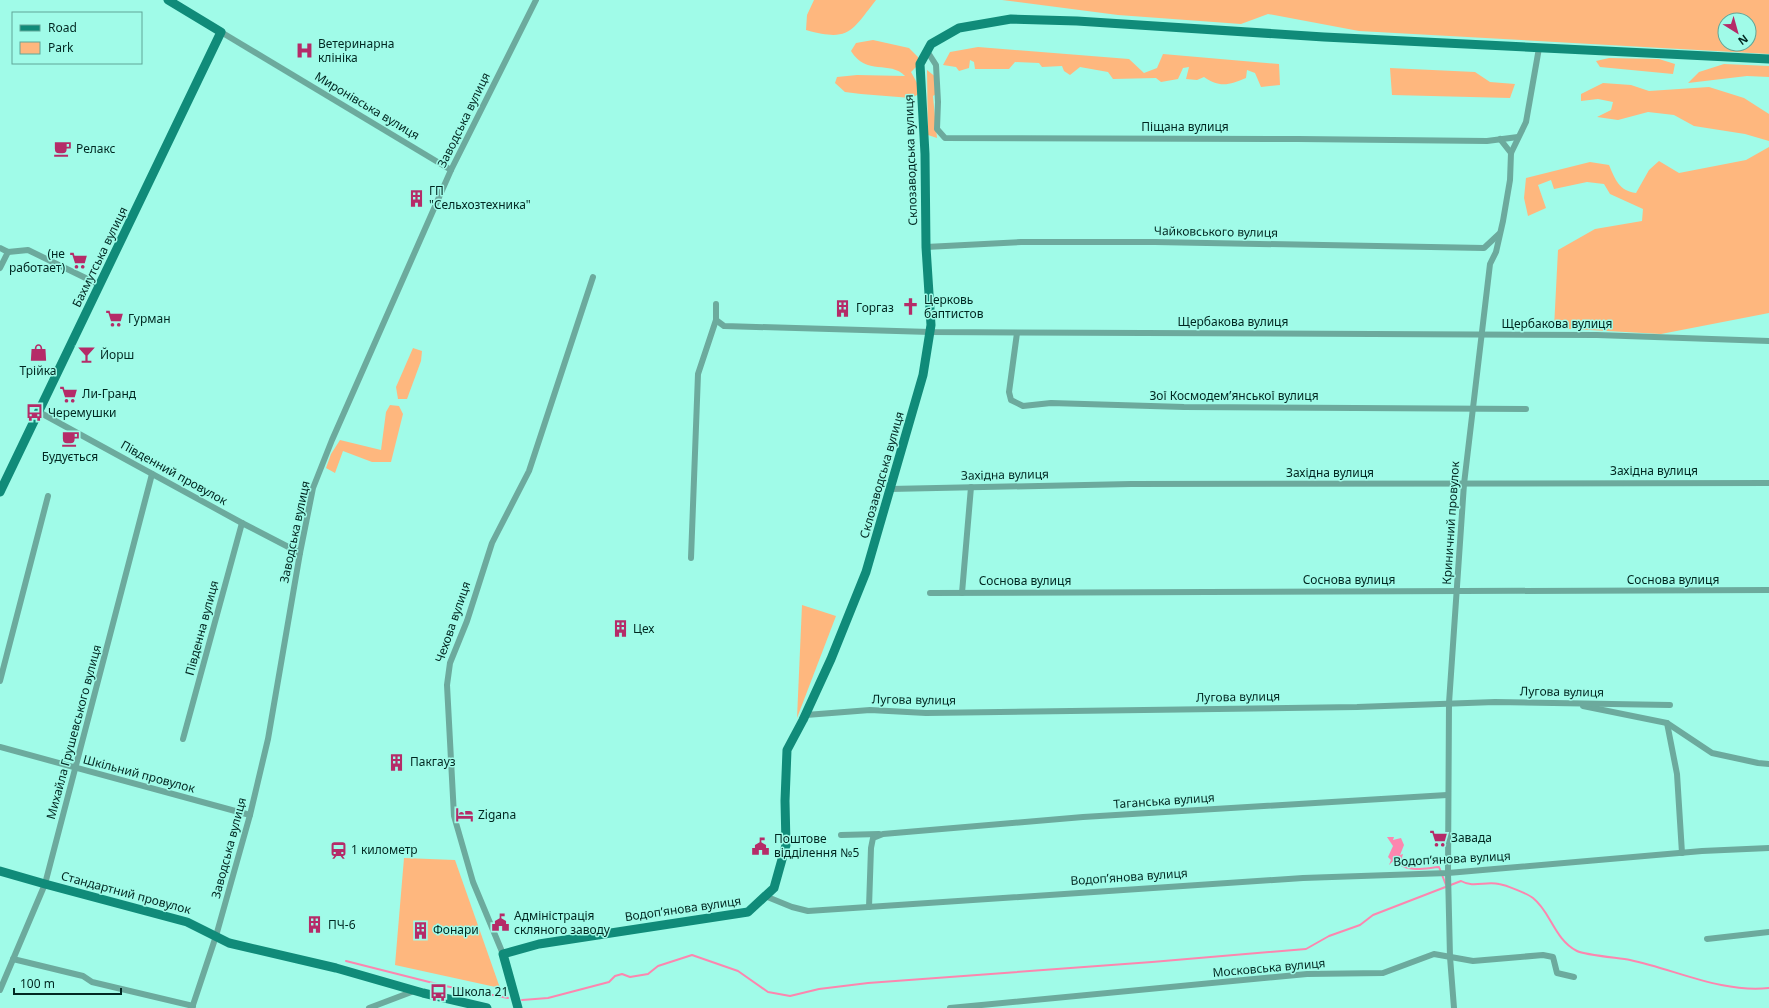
<svg xmlns="http://www.w3.org/2000/svg" width="1769" height="1008" viewBox="0 0 1769 1008" font-family="'Noto Sans',sans-serif">
  <style>
    .green { fill: #feb77e; fill-rule: evenodd }
    .water { fill: #fc86af }
    .lines { fill: none; stroke-linecap: round; stroke-linejoin: round }
    .stream { stroke: #fc86af; stroke-width: 2 }
    .street { stroke: #6caa9d; stroke-width: 6 }
    .secondary { stroke: #108b79; stroke-width: 9 }
    .labels { text-anchor: middle; stroke-width: 3; stroke-linejoin: round; paint-order: stroke }
    .poi-label { font-size: 12px; fill: #002721; stroke: #a0fbe8; text-anchor: start }
    .street-label { font-size: 12px; fill: #002721; stroke: #a0fbe8 }
  </style>
  <rect width="100%" height="100%" fill="#a0fbe8"/>
  <!-- green -->
  <g class="green">
    <path d="M 814,0 L 876,0 C 851,32 849,42 806,30 L 807,15 Z"/>
    <path d="M 1002,0 L 1769,0 L 1769,54 L 1359,31 L 1268,14 L 1241,24 L 1118,15 ZM 1725,20 L 1749,20 L 1749,44 L 1725,44 Z"/>
    <path d="M 873,40 L 909,48 L 918,57 L 918,65 L 911,72 L 917,83 L 919,94 L 911,98 L 861,94 L 845,92 L 835,83 L 837,77 L 857,75 L 905,76 C 890,60 866,76 851,51 L 856,43 Z"/>
    <path d="M 978,47 L 1129,59 L 1144,73 L 1157,68 L 1163,54 L 1279,64 L 1280,85 L 1261,87 L 1255,73 L 1247,70 L 1246,78 C 1230,85 1219,88 1204,77 L 1197,80 L 1186,79 L 1189,67 L 1183,68 L 1178,79 L 1161,82 L 1156,78 L 1113,79 L 1108,72 L 1080,67 L 1070,75 L 1064,71 L 1062,66 L 1042,67 L 1039,63 L 1015,62 L 1009,69 L 975,69 L 974,62 L 970,60 L 969,68 L 959,71 L 956,67 L 943,65 L 950,52 Z"/>
    <path d="M 1609,58 L 1659,59 L 1675,64 L 1673,74 L 1600,67 L 1596,61 Z"/>
    <path d="M 1724,64 L 1769,66 L 1769,77 L 1747,76 L 1688,83 L 1699,72 Z"/>
    <path d="M 1390,68 L 1475,72 L 1490,82 L 1515,84 L 1510,98 L 1392,95 Z"/>
    <path d="M 927,70 L 937,78 L 936,94 L 933,96 L 937,138 L 928,135 Z"/>
    <path d="M 1603,83 L 1631,85 L 1649,91 L 1709,87 L 1744,98 L 1769,114 L 1769,141 L 1745,134 L 1694,126 L 1674,115 L 1648,112 L 1618,120 L 1597,117 L 1611,110 L 1613,102 L 1598,99 L 1581,101 L 1581,94 Z"/>
    <path d="M 1769,147 L 1769,313 L 1661,334 L 1554,328 L 1558,250 L 1595,229 L 1642,221 L 1643,209 L 1610,194 L 1604,184 L 1587,182 L 1554,189 L 1551,180 L 1538,185 L 1546,208 L 1528,216 L 1524,198 L 1526,178 L 1590,162 L 1609,165 C 1615,179 1619,191 1636,193 L 1649,170 L 1659,161 L 1679,173 L 1746,160 Z"/>
    <path d="M 413,348 L 422,351 L 421,361 L 407,399 L 398,399 L 396,387 Z"/>
    <path d="M 390,405 L 399,406 L 403,414 L 391,462 L 372,462 L 343,451 L 335,473 L 326,468 L 331,454 L 340,440 L 381,450 L 386,412 Z"/>
    <path d="M 802,605 L 836,616 L 797,718 Z"/>
    <path d="M 404,858 L 455,860 L 500,988 L 395,965 Z"/>
  </g>
  <!-- water -->
  <path class="water" d="M 1387,837 L 1394,837 L 1393,840 L 1401,838 L 1404,845 L 1400,855 L 1403,854 L 1401,861 L 1398,862 L 1396,858 L 1389,865 L 1391,860 L 1388,857 L 1393,846 Z"/>
  <g class="lines">
    <!-- stream -->
    <g class="stream">
      <path d="M 1398,862 C 1408,873 1425,868 1439,867 L 1446,885"/>
      <path d="M 346,961 L 445,986 L 508,998"/>
      <path d="M 522,1000 L 548,998 L 609,982 L 615,976 L 622,974 L 630,977 L 648,974 L 658,966 L 692,955 L 738,971 L 768,992 L 790,996 L 819,989 L 868,983 L 1152,962 L 1306,949 L 1329,936 L 1360,925 L 1373,915 L 1461,881 C 1473,888 1486,881 1499,884 C 1506,885 1528,894 1533,898 C 1551,912 1554,939 1577,951 C 1585,955 1619,958 1630,960 C 1677,970 1721,993 1769,988"/>
    </g>
    <!-- street -->
    <g class="street">
      <path d="M 221,32 L 451,170"/>
      <path d="M 927,51 L 936,65 L 938,102 L 937,129 L 945,138 L 1298,139 L 1487,141 L 1518,137"/>
      <path d="M 1500,139 L 1511,153"/>
      <path d="M 926,247 L 1021,242 L 1155,242 L 1484,248 L 1499,234"/>
      <path d="M 0,248 L 8,252 L 28,250 L 100,285"/>
      <path d="M 0,268 L 8,252"/>
      <path d="M 716,304 L 716,320 L 724,326 L 930,332 L 1597,335 L 1769,341"/>
      <path d="M 1017,333 L 1009,392 L 1011,400 L 1023,406 L 1051,403 L 1184,407 L 1526,409"/>
      <path d="M 39,412 L 242,523 L 300,553"/>
      <path d="M 890,489 L 1131,484 L 1769,483"/>
      <path d="M 691,558 L 698,374 L 716,320"/>
      <path d="M 930,593 L 1769,590"/>
      <path d="M 962,593 L 971,487"/>
      <path d="M 0,681 L 48,496"/>
      <path d="M 1583,706 L 1667,723 L 1712,753 L 1758,763 L 1769,764"/>
      <path d="M 806,715 L 870,710 L 926,713 L 1357,707 L 1495,702 L 1670,705"/>
      <path d="M 1667,723 L 1677,774 L 1682,853"/>
      <path d="M 183,739 L 242,523"/>
      <path d="M 0,747 L 250,815"/>
      <path d="M 841,835 L 879,834"/>
      <path d="M 765,896 L 792,907 L 808,911 L 1303,878 L 1448,873 L 1702,851 L 1769,848"/>
      <path d="M 869,907 L 871,848 L 873,838 L 883,834 L 1083,817 L 1447,795"/>
      <path d="M 1707,939 L 1769,932"/>
      <path d="M 503,954 L 473,882 L 454,816 L 447,685 L 450,663 L 467,621 L 492,543 L 529,471 L 593,277"/>
      <path d="M 13,959 L 83,976 L 92,982 L 193,1006"/>
      <path d="M 0,990 L 45,884 L 152,474"/>
      <path d="M 192,1008 L 216,936 L 250,815 L 268,739 L 300,553 L 313,488 L 332,440 L 451,170 L 536,0"/>
      <path d="M 369,1008 L 414,991"/>
      <path d="M 950,1008 L 1307,974 L 1383,973 L 1434,954 L 1473,961 L 1543,955 L 1553,957 L 1557,973 L 1574,977"/>
      <path d="M 1454,1008 L 1450,957 L 1448,873 L 1449,703 L 1464,484 L 1490,264 L 1496,252 L 1503,221 L 1510,180 L 1511,153 L 1526,122 L 1539,48"/>
    </g>
    <!-- secondary -->
    <g class="secondary">
      <path d="M 0,492 L 221,32 L 168,0"/>
      <path d="M 0,871 L 45,884 L 187,922 L 229,943 L 336,968 L 423,993 L 487,1008"/>
      <path d="M 518,1008 L 503,954 L 539,944 L 748,912 L 774,888 L 786,845 L 785,801 L 787,750 L 803,720 L 831,659 L 866,572 L 923,375 L 931,325 L 926,247 L 925,154 L 920,64 L 931,44 L 959,28 L 1011,19 L 1077,21 L 1324,37 L 1769,59"/>
    </g>
  </g>
  <!-- icons -->
  <defs>
    <symbol id="hospital-bare" viewBox="-9 -9 18 18"><path d="M-5-5h3v3.5h4V-5h3V5h-3V1.5h-4V5h-3Z" fill="#b52b68" stroke="#a0fbe8" stroke-width="2.5" paint-order="stroke"/></symbol>
    <symbol id="cafe-bare" viewBox="-9 -9 18 18"><path d="M-5.5-4.5H6V0H3Q3 3.5 0 3.5H-2.5Q-5.5 3.5-5.5 0ZM3-3.2v2h1.7v-2ZM-6 4.5H4V6H-6Z" fill="#b52b68" stroke="#a0fbe8" stroke-width="2.5" paint-order="stroke"/></symbol>
    <symbol id="building-bare" viewBox="-9 -9 18 18"><path d="M-4-6H4V6H1V3H-1V6H-4ZM-2.5-4.3h1.7v1.8h-1.7ZM.8-4.3h1.7v1.8H.8ZM-2.5-1h1.7V.8h-1.7ZM.8-1h1.7V.8H.8Z" fill="#b52b68" stroke="#a0fbe8" stroke-width="2.5" paint-order="stroke"/></symbol>
    <symbol id="supermarket-bare" viewBox="-9 -9 18 18"><path d="M-6-5.5h2.5l.6 2H6L4.5 2H-2.5L-4.4-4H-6ZM-1.5 3.2a1.3 1.3 0 1 0 .1 0ZM3 3.2a1.3 1.3 0 1 0 .1 0Z" fill="#b52b68" stroke="#a0fbe8" stroke-width="2.5" paint-order="stroke"/></symbol>
    <symbol id="church-bare" viewBox="-9 -9 18 18"><path d="M-1.2-6h2.4v3.5h3.3v2.4h-3.3V6h-2.4V-.1h-3.3v-2.4h3.3Z" fill="#b52b68" stroke="#a0fbe8" stroke-width="2.5" paint-order="stroke"/></symbol>
    <symbol id="shop-bare" viewBox="-9 -9 18 18"><path d="M-5-2.5h2.3a2.7 3.5 0 0 1 5.4 0H5L5.5 6h-11ZM-1.5-2.5h3a1.5 2.3 0 0 0-3 0Z" fill="#b52b68" stroke="#a0fbe8" stroke-width="2.5" paint-order="stroke"/></symbol>
    <symbol id="bar-bare" viewBox="-9 -9 18 18"><path d="M-6-5H6L.8 .8V4.5H3.5V6h-7V4.5H-.8V.8Z" fill="#b52b68" stroke="#a0fbe8" stroke-width="2.5" paint-order="stroke"/></symbol>
    <symbol id="bus-bare" viewBox="-9 -9 18 18"><path d="M-5-6H5V4H4V6H2V4H-2V6H-4V4H-5ZM-3.5-4V0h7V-4ZM-3.5 1.2v1.5H-2V1.2ZM2 1.2v1.5H3.5V1.2Z" fill="#b52b68" stroke="#a0fbe8" stroke-width="2.5" paint-order="stroke"/></symbol>
    <symbol id="hotel-bare" viewBox="-9 -9 18 18"><path d="M-6-4.5h1.5V1H6V5H4.5V3h-9V5H-6ZM-4 0a1.8 1.8 0 1 1 3.6 0ZM.5 0V-2.5h3Q6-2.5 6 0Z" fill="#b52b68" stroke="#a0fbe8" stroke-width="2.5" paint-order="stroke"/></symbol>
    <symbol id="civic-bare" viewBox="-9 -9 18 18"><path d="M-.6-6.5H3V-4.5H.6V-3L4-1V1h2V6H-6V1h2V-1L-.6-3ZM-1.2 2.5V6h2.4V2.5Z" fill="#b52b68" stroke="#a0fbe8" stroke-width="2.5" paint-order="stroke"/></symbol>
    <symbol id="station-bare" viewBox="-9 -9 18 18"><path d="M-3-6H3Q5-6 5-4V2Q5 4 3 4L4.5 6H3L1.5 4h-3L-3 6H-4.5L-3 4Q-5 4-5 2V-4Q-5-6-3-6ZM-3.5-4v3h7v-3ZM-3.5 1v1.5H-2V1ZM2 1v1.5H3.5V1Z" fill="#b52b68" stroke="#a0fbe8" stroke-width="2.5" paint-order="stroke"/></symbol>
  </defs>
  <g fill-rule="evenodd">
    <use href="#hospital-bare" x="292" y="38" width="25" height="25"/>
    <use href="#cafe-bare" x="50" y="136" width="25" height="25"/>
    <use href="#building-bare" x="404" y="186" width="25" height="25"/>
    <use href="#supermarket-bare" x="66" y="248" width="25" height="25"/>
    <use href="#church-bare" x="898" y="294" width="25" height="25"/>
    <use href="#building-bare" x="830" y="296" width="25" height="25"/>
    <use href="#supermarket-bare" x="102" y="306" width="25" height="25"/>
    <use href="#shop-bare" x="26" y="340" width="25" height="25"/>
    <use href="#bar-bare" x="74" y="342" width="25" height="25"/>
    <use href="#supermarket-bare" x="56" y="382" width="25" height="25"/>
    <use href="#bus-bare" x="22" y="400" width="25" height="25"/>
    <use href="#cafe-bare" x="58" y="426" width="25" height="25"/>
    <use href="#building-bare" x="608" y="616" width="25" height="25"/>
    <use href="#building-bare" x="384" y="750" width="25" height="25"/>
    <use href="#hotel-bare" x="452" y="802" width="25" height="25"/>
    <use href="#supermarket-bare" x="1426" y="826" width="25" height="25"/>
    <use href="#civic-bare" x="748" y="834" width="25" height="25"/>
    <use href="#station-bare" x="326" y="838" width="25" height="25"/>
    <use href="#civic-bare" x="488" y="910" width="25" height="25"/>
    <use href="#building-bare" x="302" y="912" width="25" height="25"/>
    <use href="#building-bare" x="408" y="918" width="25" height="25"/>
    <use href="#bus-bare" x="426" y="980" width="25" height="25"/>
  </g>
  <g class="labels">
    <!-- poi labels -->
    <g class="poi-label">
      <text x="318" y="48">Ветеринарна<tspan x="318" dy="14">клініка</tspan></text>
      <text x="76" y="153">Релакс</text>
      <text x="429" y="195">ГП<tspan x="429" dy="14">"Сельхозтехника"</tspan></text>
      <text x="65" y="258" text-anchor="end">(не<tspan x="65" dy="14">работает)</tspan></text>
      <text x="924" y="304">Церковь<tspan x="924" dy="14">баптистов</tspan></text>
      <text x="856" y="312">Горгаз</text>
      <text x="128" y="323">Гурман</text>
      <text x="100" y="359">Йорш</text>
      <text x="38" y="375" text-anchor="middle">Трійка</text>
      <text x="82" y="398">Ли-Гранд</text>
      <text x="48" y="417">Черемушки</text>
      <text x="70" y="461" text-anchor="middle">Будується</text>
      <text x="633" y="633">Цех</text>
      <text x="410" y="766">Пакгауз</text>
      <text x="478" y="819">Zigana</text>
      <text x="1451" y="842">Завада</text>
      <text x="774" y="843">Поштове<tspan x="774" dy="14">відділення №5</tspan></text>
      <text x="351" y="854">1 километр</text>
      <text x="514" y="920">Адміністрація<tspan x="514" dy="14">скляного заводу</tspan></text>
      <text x="328" y="929">ПЧ-6</text>
      <text x="433" y="934">Фонари</text>
      <text x="452" y="996">Школа 21</text>
    </g>
    <!-- street labels -->
    <g class="street-label">
      <text transform="translate(367 106) rotate(31)" y="4">Миронівська вулиця</text>
      <text transform="translate(464 120) rotate(-64)" y="4">Заводська вулиця</text>
      <text x="1185" y="131">Піщана вулиця</text>
      <text transform="translate(911 160) rotate(-92)" y="4">Склозаводська вулиця</text>
      <text transform="translate(1216 232) rotate(1)" y="4">Чайковського вулиця</text>
      <text transform="translate(100 257) rotate(-64)" y="4">Бахмутська вулиця</text>
      <text x="1233" y="326">Щербакова вулиця</text>
      <text x="1557" y="328">Щербакова вулиця</text>
      <text x="1234" y="400">Зої Космодем’янської вулиця</text>
      <text x="1654" y="475">Західна вулиця</text>
      <text transform="translate(174 473) rotate(29)" y="4">Південний провулок</text>
      <text x="1330" y="477">Західна вулиця</text>
      <text transform="translate(882 475) rotate(-74)" y="4">Склозаводська вулиця</text>
      <text transform="translate(1005 475) rotate(-1)" y="4">Західна вулиця</text>
      <text transform="translate(1451 523) rotate(-86)" y="4">Криничний провулок</text>
      <text transform="translate(295 532) rotate(-78)" y="4">Заводська вулиця</text>
      <text x="1349" y="584">Соснова вулиця</text>
      <text x="1673" y="584">Соснова вулиця</text>
      <text x="1025" y="585">Соснова вулиця</text>
      <text transform="translate(453 622) rotate(-71)" y="4">Чехова вулиця</text>
      <text transform="translate(202 628) rotate(-75)" y="4">Південна вулиця</text>
      <text transform="translate(1562 692) rotate(1)" y="4">Лугова вулиця</text>
      <text transform="translate(1238 697) rotate(-1)" y="4">Лугова вулиця</text>
      <text transform="translate(914 700) rotate(1)" y="4">Лугова вулиця</text>
      <text transform="translate(74 732) rotate(-75)" y="4">Михайла Грушевського вулиця</text>
      <text transform="translate(139 774) rotate(15)" y="4">Шкільний провулок</text>
      <text transform="translate(1164 801) rotate(-4)" y="4">Таганська вулиця</text>
      <text transform="translate(229 848) rotate(-75)" y="4">Заводська вулиця</text>
      <text transform="translate(1452 859) rotate(-3)" y="4">Водоп’янова вулиця</text>
      <text transform="translate(1129 877) rotate(-4)" y="4">Водоп’янова вулиця</text>
      <text transform="translate(126 893) rotate(15)" y="4">Стандартний провулок</text>
      <text transform="translate(683 909) rotate(-8)" y="4">Водоп’янова вулиця</text>
      <text transform="translate(1269 968) rotate(-5)" y="4">Московська вулиця</text>
    </g>
  </g>
  <!-- legend -->
  <rect x="12" y="12" width="130" height="52" fill="#a0fbe8" stroke="#60a698"/>
  <rect x="20" y="25" width="20" height="6" fill="#108b79" stroke="#60a698"/>
  <text x="48" y="32" font-size="12" fill="#002721">Road</text>
  <rect x="20" y="42" width="20" height="12" fill="#feb77e" stroke="#60a698"/>
  <text x="48" y="52" font-size="12" fill="#002721">Park</text>
  <!-- north arrow -->
  <g transform="translate(1737 32) rotate(143)"><circle r="19" fill="#a0fbe8" stroke="#60a698"/>
  <path d="M0-3L7 15L0 10L-7 15Z" fill="#b52b68"/>
  <text y="-6" font-size="11" font-weight="bold" text-anchor="middle" fill="#002721">N</text>
  </g>
  <!-- scale -->
  <path d="M14 988v6h107v-6" fill="none" stroke="#002721" stroke-width="2"/>
  <text x="20" y="988" font-size="12" fill="#002721" stroke="#a0fbe8" stroke-width="3" paint-order="stroke">100 m</text>
</svg>
